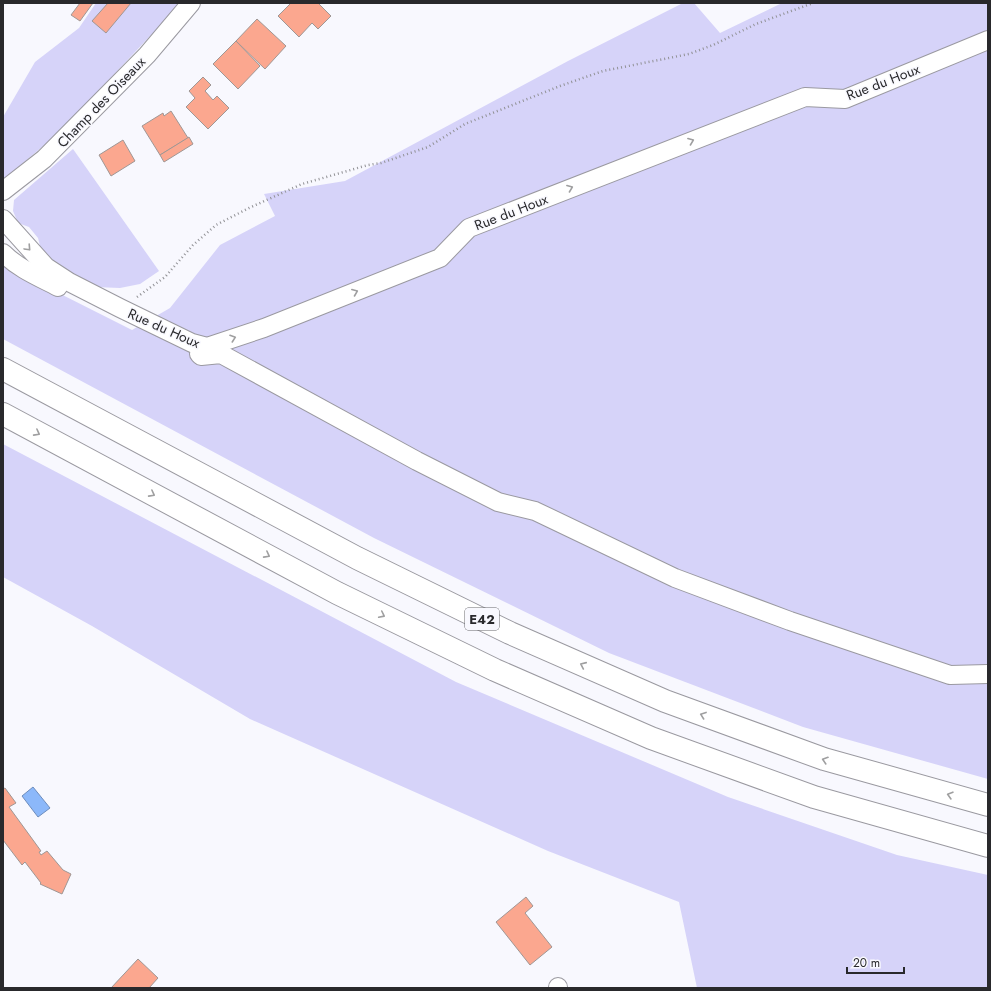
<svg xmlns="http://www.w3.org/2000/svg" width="991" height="991" viewBox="0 0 991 991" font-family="Jost,sans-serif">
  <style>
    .green { fill: #d6d3f9 }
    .water { fill: #8cb8fa; stroke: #6e8dbc }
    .building { fill: #fba78f; stroke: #9f9795 }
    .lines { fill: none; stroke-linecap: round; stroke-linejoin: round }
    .street-casing { stroke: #9a99a0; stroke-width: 20 }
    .highway-casing { stroke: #9a99a0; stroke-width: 24 }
    .path { stroke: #919195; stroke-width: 2.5; stroke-dasharray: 1 3; stroke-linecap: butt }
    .street { stroke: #fff; stroke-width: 18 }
    .highway { stroke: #fff; stroke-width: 22 }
    .oneway { stroke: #9f9fa0 }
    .labels { text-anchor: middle; stroke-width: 3; stroke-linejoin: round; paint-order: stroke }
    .shield { fill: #f8f8fe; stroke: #67676b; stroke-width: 1 }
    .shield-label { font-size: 13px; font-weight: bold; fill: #29292c }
    .street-label { font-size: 14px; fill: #29292c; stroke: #f8f8fe }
  </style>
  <rect width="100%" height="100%" fill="#f8f8fe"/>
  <!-- green -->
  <g class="green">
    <path d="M 96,3 L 181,3 L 61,131 L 3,180 L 3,117 L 35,62 L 79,28 Z"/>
    <path d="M 683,3 L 694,3 L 720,33 L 782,3 L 988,3 L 988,779 L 803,727 L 609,653 L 374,538 L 3,339 L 3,260 L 13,270 L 132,330 L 170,308 L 220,245 L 275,216 L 264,194 L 345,181 L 568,61 Z"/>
    <path d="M 73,149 L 159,271 L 140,284 L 120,288 L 95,287 L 58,266 L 41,250 L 38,238 L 29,227 L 18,223 L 13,211 L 14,200 Z"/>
    <path d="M 3,444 L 456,682 L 728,797 L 897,855 L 988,875 L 988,988 L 697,988 L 679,902 L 548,851 L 250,719 L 92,626 L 3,577 Z"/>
  </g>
  <!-- water -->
  <path class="water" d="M 33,787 L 50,808 L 38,817 L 22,796 Z"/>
  <!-- building -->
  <g class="building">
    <path d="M 80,3 L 93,3 L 80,21 L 71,15 Z"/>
    <path d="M 108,3 L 131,3 L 106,33 L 92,21 Z"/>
    <path d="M 291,3 L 318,3 L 331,16 L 318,29 L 312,23 L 299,37 L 278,16 Z"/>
    <path d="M 257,19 L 286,46 L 265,69 L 236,41 Z"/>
    <path d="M 236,41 L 260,66 L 238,89 L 213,64 Z"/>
    <path d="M 203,77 L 211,85 L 205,91 L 213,100 L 217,96 L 229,108 L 208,129 L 186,107 L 195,98 L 189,91 Z"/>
    <path d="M 171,111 L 188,138 L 160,155 L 142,126 L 163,113 L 164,116 Z"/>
    <path d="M 189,137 L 193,144 L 164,162 L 160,155 Z"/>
    <path d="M 123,140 L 135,161 L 111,176 L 99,155 Z"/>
    <path d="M 5,788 L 16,803 L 9,807 L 41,851 L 39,852 L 41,855 L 47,851 L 63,870 L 71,874 L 62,894 L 40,884 L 41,883 L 25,862 L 22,865 L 3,840 L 3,789 Z"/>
    <path d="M 526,897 L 533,906 L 525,913 L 552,947 L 530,965 L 496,922 Z"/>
    <path d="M 138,959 L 158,978 L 149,988 L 111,988 Z"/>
  </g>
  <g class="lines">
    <defs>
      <g id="street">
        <path d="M 3,191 L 44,159 L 147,55 L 191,3"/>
        <path d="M 3,219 L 46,267 L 69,282 L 120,308 L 192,343 L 207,347 L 264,328 L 440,258 L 469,228 L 805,97 L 845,99 L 988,40"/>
        <path d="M 3,253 C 19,269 39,277 58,287"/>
        <path d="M 199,354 L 201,356 L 221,354 L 417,461 L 498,502 L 535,511 L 675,578 L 790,621 L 950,675 L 988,674"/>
        <path d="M 558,988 L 558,987"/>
      </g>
      <g id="highway">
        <path d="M 3,369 L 357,558 L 510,633 L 665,701 L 824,759 L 988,805"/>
        <path d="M 3,414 L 337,593 L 495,670 L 651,738 L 814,797 L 988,846"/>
      </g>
    </defs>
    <!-- street casing -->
    <use href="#street" class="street-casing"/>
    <!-- highway casing -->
    <use href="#highway" class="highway-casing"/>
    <!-- path -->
    <path class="path" d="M 137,297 L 165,277 L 193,245 L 216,225 L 249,208 L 302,184 L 368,165 L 381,163 L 428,147 L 465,124 L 560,86 L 603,71 L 689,54 L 713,45 L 756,24 L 813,3"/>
    <!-- street -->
    <use href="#street" class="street"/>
    <!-- highway -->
    <use href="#highway" class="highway"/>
  </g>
  <!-- one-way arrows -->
  <defs><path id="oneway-chevron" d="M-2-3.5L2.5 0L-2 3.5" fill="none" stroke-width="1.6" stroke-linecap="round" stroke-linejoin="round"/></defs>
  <g class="oneway">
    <use href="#oneway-chevron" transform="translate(691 141) rotate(-21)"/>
    <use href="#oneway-chevron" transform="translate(570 188) rotate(-21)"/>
    <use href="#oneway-chevron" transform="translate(28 248) rotate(47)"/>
    <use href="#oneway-chevron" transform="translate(355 292) rotate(-22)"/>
    <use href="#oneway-chevron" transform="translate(233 338) rotate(-19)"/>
    <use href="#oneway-chevron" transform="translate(37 433) rotate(28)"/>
    <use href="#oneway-chevron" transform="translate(152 494) rotate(28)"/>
    <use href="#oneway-chevron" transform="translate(267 555) rotate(28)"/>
    <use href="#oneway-chevron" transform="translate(382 615) rotate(26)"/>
    <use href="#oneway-chevron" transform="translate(583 665) rotate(-156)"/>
    <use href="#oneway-chevron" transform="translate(703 715) rotate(-160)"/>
    <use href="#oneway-chevron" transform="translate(825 760) rotate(-162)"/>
    <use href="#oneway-chevron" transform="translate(950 795) rotate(-164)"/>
  </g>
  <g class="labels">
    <!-- shield labels -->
    <rect class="shield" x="465" y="608" width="34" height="22" rx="3"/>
    <g class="shield-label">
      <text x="482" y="624">E42</text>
    </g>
    <!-- street labels -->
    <g class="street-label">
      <text transform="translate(883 82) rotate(-21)" y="5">Rue du Houx</text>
      <text transform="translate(101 102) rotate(-46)" y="5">Champ des Oiseaux</text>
      <text transform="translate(511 212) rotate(-21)" y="5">Rue du Houx</text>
      <text transform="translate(164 328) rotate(24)" y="5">Rue du Houx</text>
    </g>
  </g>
  <!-- border -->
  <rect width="991" height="991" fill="none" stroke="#29292c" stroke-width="8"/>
  <!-- scale -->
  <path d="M847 967v6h57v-6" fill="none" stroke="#29292c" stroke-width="2"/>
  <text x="853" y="967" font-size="12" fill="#29292c" stroke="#f8f8fe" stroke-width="3" paint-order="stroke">20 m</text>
</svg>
